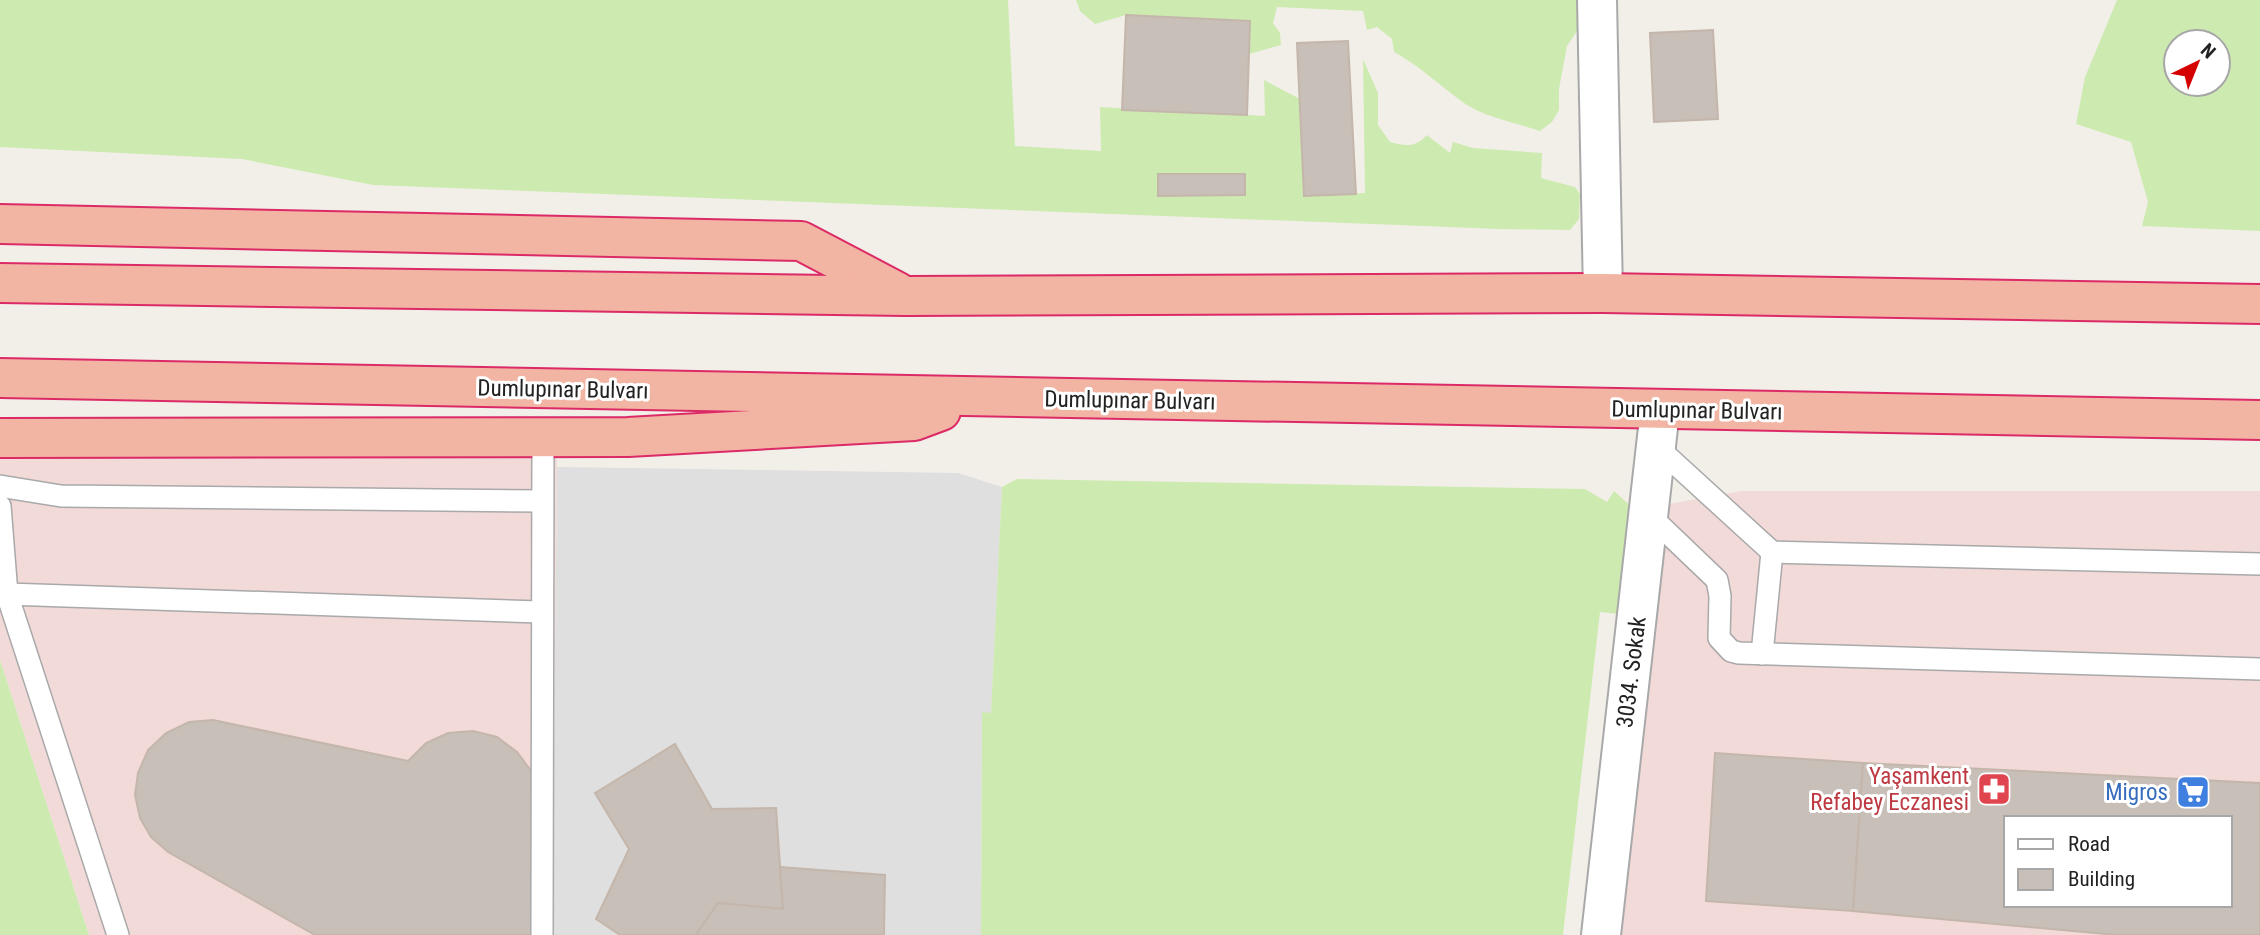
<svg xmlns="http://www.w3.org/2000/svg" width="2260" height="935" viewBox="0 0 2260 935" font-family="'Roboto Condensed',sans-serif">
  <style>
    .residential { fill: #e0dfdf }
    .commercial { fill: #f2dad9; fill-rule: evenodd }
    .grass { fill: #cdebb0; fill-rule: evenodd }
    .building { fill: #c7bfb8; stroke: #c4b6ab; stroke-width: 2; fill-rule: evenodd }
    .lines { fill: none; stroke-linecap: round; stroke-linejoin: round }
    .service-casing { stroke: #a9a9a9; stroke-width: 24 }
    .minor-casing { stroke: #a9a9a9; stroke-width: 42 }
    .trunk-casing { stroke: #dc2a67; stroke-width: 42 }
    .service { stroke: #fff; stroke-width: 21 }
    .minor { stroke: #fff; stroke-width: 38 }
    .trunk { stroke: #f2b4a3; stroke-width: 38 }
    .labels { text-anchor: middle; stroke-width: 6; stroke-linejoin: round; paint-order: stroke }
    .street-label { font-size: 23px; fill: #222; stroke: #fff }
    .health-label { font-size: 23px; fill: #be3a42; stroke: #fff; text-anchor: end }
    .shop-label { font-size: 23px; fill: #366cbe; stroke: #fff; text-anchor: end }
  </style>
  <rect width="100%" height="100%" fill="#f2efe9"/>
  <!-- residential -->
  <path class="residential" d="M 557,467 L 958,473 L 1002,487 L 991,714 L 982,713 L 981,935 L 552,935 Z"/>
  <!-- commercial -->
  <g class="commercial">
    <path d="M 0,446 L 557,456 L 552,935 L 89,935 L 0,660 Z"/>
    <path d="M 1741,491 L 2260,491 L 2260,935 L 1590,935 L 1635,510 ZM 2006,818 L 2230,818 L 2230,905 L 2006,905 Z"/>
  </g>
  <!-- grass -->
  <g class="grass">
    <path d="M 0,0 L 1008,0 L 1015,146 L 1101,151 L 1100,107 L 1265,116 L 1264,80 L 1300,99 L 1304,196 L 1365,193 L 1363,59 L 1378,93 L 1378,125 L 1390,142 C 1406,146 1415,148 1427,135 L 1450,153 L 1453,142 L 1473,148 L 1542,153 L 1541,178 L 1575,187 L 1580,194 L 1579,219 L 1570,230 L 1499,229 L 373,185 L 242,159 L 0,147 Z"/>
    <path d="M 1076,0 L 1580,0 L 1581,25 L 1567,46 L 1559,89 L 1559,110 L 1552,122 L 1540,131 C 1515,122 1486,118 1464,103 C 1440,86 1420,66 1394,52 L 1392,39 L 1377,27 L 1367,30 L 1363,11 L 1277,7 L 1273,23 L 1280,33 L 1281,45 L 1249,54 L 1250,21 L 1126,15 L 1095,24 L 1080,11 Z"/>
    <path d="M 2117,0 L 2260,0 L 2260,231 L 2142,226 L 2148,202 L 2131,142 L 2076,124 L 2085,77 ZM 2218,42 L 2218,84 L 2176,84 L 2176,42 Z"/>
    <path d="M 1017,479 L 1585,489 L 1607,502 L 1614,491 L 1635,510 L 1627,615 L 1600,612 L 1563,935 L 981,935 L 982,712 L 991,713 L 1002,487 Z"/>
    <path d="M 0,660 L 89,935 L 0,935 Z"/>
  </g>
  <!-- building -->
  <g class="building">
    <path d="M 1126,15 L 1250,21 L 1247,115 L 1122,110 Z"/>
    <path d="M 1713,30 L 1718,119 L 1654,122 L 1650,33 Z"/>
    <path d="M 1348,41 L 1356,194 L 1304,196 L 1297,43 Z"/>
    <path d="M 1158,174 L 1245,174 L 1245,195 L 1158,196 Z"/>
    <path d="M 213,720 L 408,761 L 426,743 L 448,733 L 473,731 L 497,737 L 517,752 L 532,772 L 538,935 L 315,935 L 168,852 L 151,837 L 140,818 L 135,795 L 138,773 L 148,750 L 166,733 L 189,722 Z"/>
    <path d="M 675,744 L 712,809 L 776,808 L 783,909 L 718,903 L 696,935 L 620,935 L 596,919 L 629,849 L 595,793 Z"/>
    <path d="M 1715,753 L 1863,763 L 1853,911 L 1706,901 Z"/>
    <path d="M 1863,763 L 2260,783 L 2260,935 L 2117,935 L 1853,911 ZM 2006,818 L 2230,818 L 2230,905 L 2006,905 Z"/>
    <path d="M 780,867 L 885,875 L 884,935 L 696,935 L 718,903 L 783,909 Z"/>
  </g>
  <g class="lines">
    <defs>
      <g id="service">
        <path d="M 1657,447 L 1772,552 L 2260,564"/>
        <path d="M 0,486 L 61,496 L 542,501"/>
        <path d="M 0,506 L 7,594 L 118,935"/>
        <path d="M 1649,515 L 1717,580 L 1720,596 L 1719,638 L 1731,651 L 1739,653 L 2260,669"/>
        <path d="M 7,594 L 540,612"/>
        <path d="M 1762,654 L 1772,552"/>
        <path d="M 542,935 L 543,437"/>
      </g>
      <g id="minor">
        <path d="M 1597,0 L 1603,293"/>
        <path d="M 1601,935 L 1660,410"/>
      </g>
      <g id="trunk">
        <path d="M 0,224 L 801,241 L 898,292"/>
        <path d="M 0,283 L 906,296 L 1603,293 L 2260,304"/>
        <path d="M 0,378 L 2260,420"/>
        <path d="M 0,438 L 628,437 L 914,421 L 941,411"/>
      </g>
    </defs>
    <!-- service casing -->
    <use href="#service" class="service-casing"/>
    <!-- minor casing -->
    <use href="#minor" class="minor-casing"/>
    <!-- trunk casing -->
    <use href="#trunk" class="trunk-casing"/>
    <!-- service -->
    <use href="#service" class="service"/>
    <!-- minor -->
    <use href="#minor" class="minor"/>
    <!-- trunk -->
    <use href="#trunk" class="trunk"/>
  </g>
  <!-- icons -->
  <defs>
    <symbol id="pharmacy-square" viewBox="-11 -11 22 22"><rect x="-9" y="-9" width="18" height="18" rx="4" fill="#e0444e" stroke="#fff"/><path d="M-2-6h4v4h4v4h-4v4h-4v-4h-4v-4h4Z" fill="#fff"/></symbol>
    <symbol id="supermarket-square" viewBox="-11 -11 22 22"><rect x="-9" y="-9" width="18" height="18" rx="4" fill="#3f7fe0" stroke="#fff"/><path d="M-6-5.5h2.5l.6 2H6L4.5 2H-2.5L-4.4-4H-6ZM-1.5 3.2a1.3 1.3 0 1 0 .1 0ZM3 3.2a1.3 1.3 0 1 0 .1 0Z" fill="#fff"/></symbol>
  </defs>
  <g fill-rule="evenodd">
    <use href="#pharmacy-square" x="1975" y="770" width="38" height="38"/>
    <use href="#supermarket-square" x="2174" y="773" width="38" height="38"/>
  </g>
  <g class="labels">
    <!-- street labels -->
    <g class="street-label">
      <text transform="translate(563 389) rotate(1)" y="8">Dumlupınar Bulvarı</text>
      <text transform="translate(1130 400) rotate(1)" y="8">Dumlupınar Bulvarı</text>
      <text transform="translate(1697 410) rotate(1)" y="8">Dumlupınar Bulvarı</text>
      <text transform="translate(1631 672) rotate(-83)" y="8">3034. Sokak</text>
    </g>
    <!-- health labels -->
    <g class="health-label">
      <text x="1969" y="784">Yaşamkent<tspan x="1969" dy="26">Refabey Eczanesi</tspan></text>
    </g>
    <!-- shop labels -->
    <g class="shop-label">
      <text x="2168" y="800">Migros</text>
    </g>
  </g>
  <!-- legend -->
  <rect x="2004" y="816" width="228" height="91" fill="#ffffff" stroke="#a7a7a7" stroke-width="2"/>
  <rect x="2018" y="839" width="35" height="10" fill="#ffffff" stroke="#a7a7a7" stroke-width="2"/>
  <text x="2068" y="851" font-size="21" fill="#222222">Road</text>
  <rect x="2018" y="869" width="35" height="21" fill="#c7bfb8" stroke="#a7a7a7" stroke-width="2"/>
  <text x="2068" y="886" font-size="21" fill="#222222">Building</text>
  <!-- north arrow -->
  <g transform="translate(2197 63) rotate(43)"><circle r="33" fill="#ffffff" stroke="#a7a7a7" stroke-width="2"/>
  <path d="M0-5L12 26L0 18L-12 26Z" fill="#d40000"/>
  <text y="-10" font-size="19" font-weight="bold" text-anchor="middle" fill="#222222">N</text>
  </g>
</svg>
